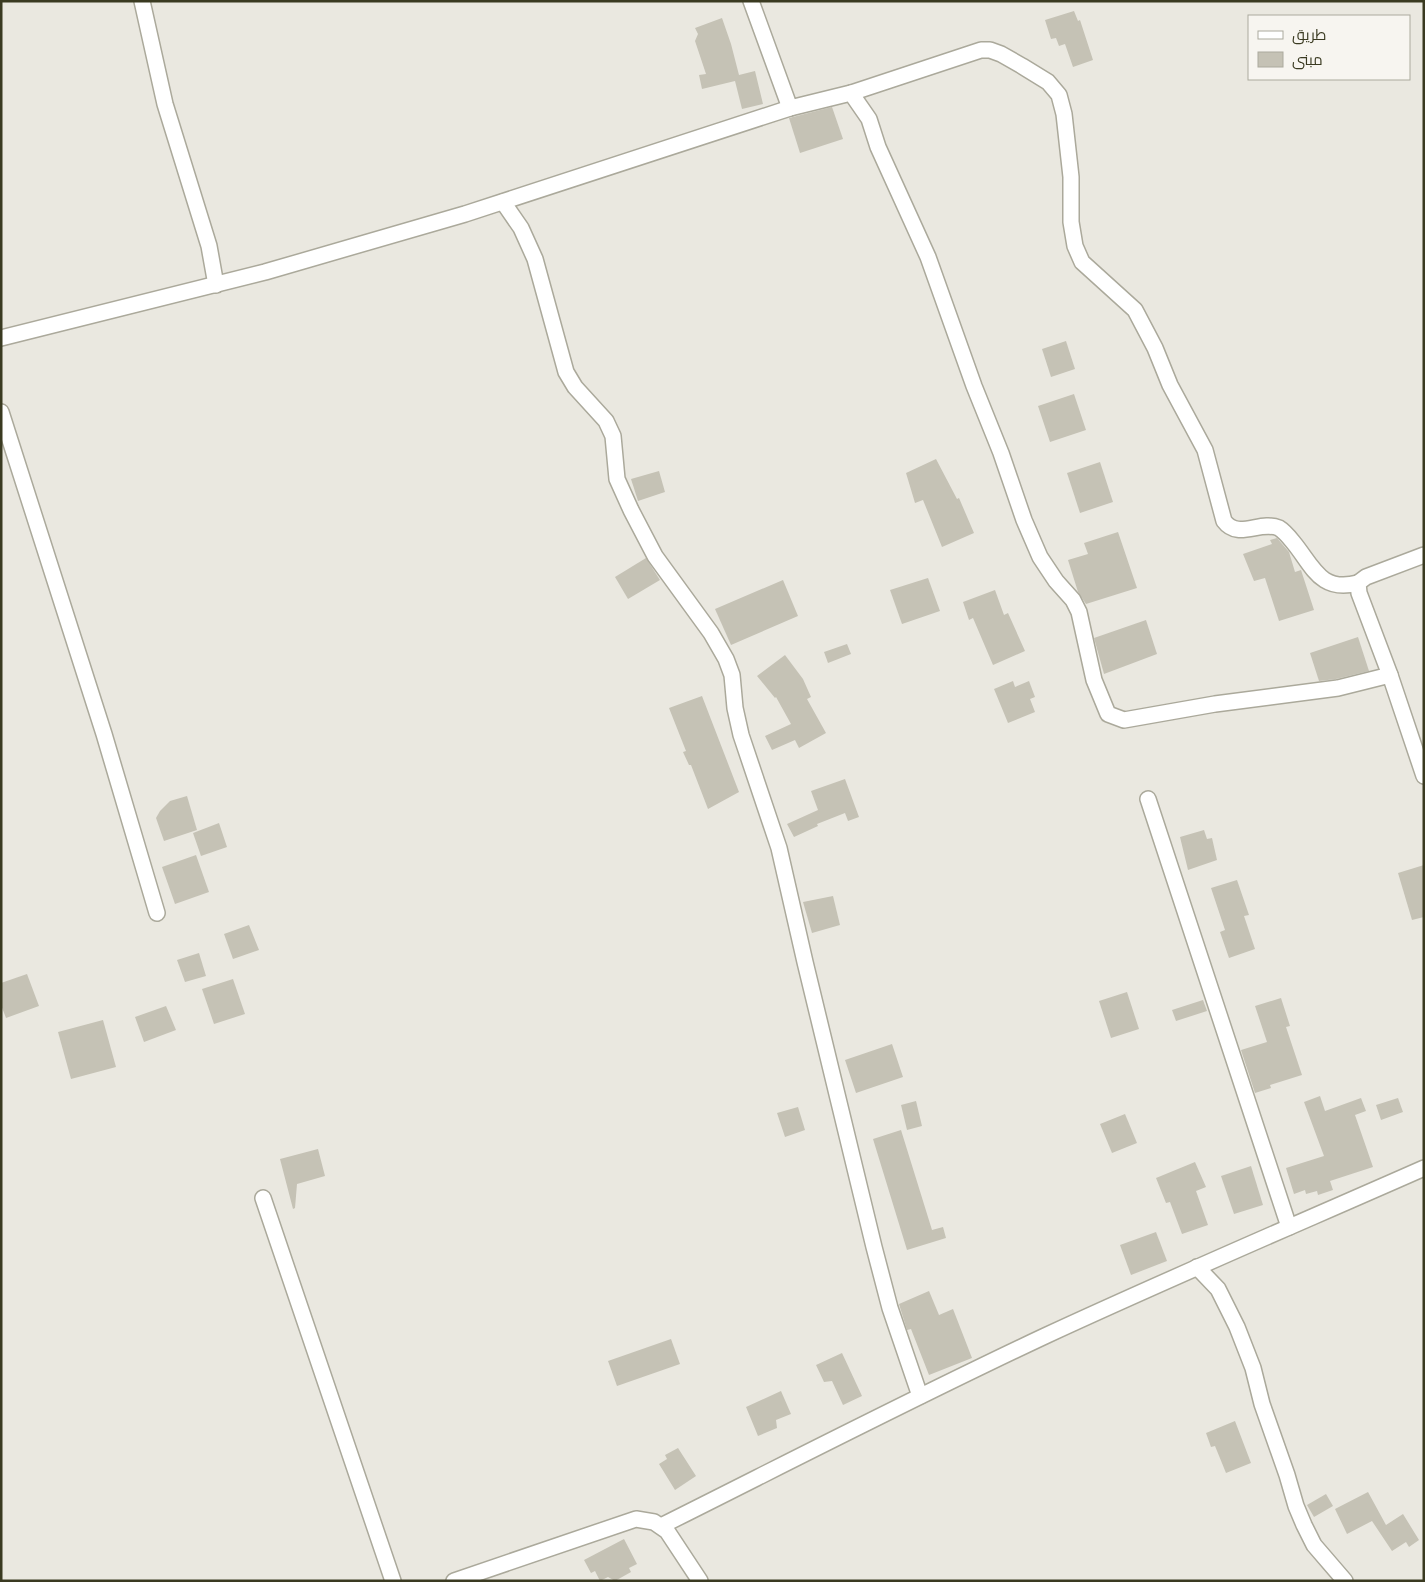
<svg xmlns="http://www.w3.org/2000/svg" width="1425" height="1582" viewBox="0 0 1425 1582" font-family="'Alegreya Sans',Cairo,sans-serif">
  <style>
    .building { fill: #c5c2b5 }
    .lines { fill: none; stroke-linecap: round; stroke-linejoin: round }
    .minor-casing { stroke: #aba99b; stroke-width: 18 }
    .minor { stroke: #fff; stroke-width: 15 }
  </style>
  <rect width="100%" height="100%" fill="#eae8e0"/>
  <!-- building -->
  <g class="building">
    <path d="M 1074,11 L 1078,21 L 1080,20 L 1093,60 L 1073,67 L 1065,44 L 1059,46 L 1056,38 L 1051,39 L 1045,20 Z"/>
    <path d="M 722,18 L 731,44 L 739,75 L 755,71 L 763,104 L 742,109 L 735,81 L 702,89 L 699,75 L 706,74 L 695,41 L 698,34 L 695,28 Z"/>
    <path d="M 832,107 L 843,139 L 800,153 L 789,118 Z"/>
    <path d="M 1066,341 L 1075,369 L 1051,377 L 1042,349 Z"/>
    <path d="M 1074,394 L 1086,430 L 1050,442 L 1038,406 Z"/>
    <path d="M 936,459 L 957,499 L 959,498 L 974,533 L 942,547 L 923,500 L 915,503 L 906,473 Z"/>
    <path d="M 1100,462 L 1113,502 L 1080,513 L 1067,473 Z"/>
    <path d="M 659,471 L 665,492 L 638,501 L 631,479 Z"/>
    <path d="M 1118,532 L 1137,588 L 1086,604 L 1078,592 L 1068,560 L 1088,554 L 1084,543 Z"/>
    <path d="M 1277,538 L 1289,552 L 1295,572 L 1301,570 L 1314,610 L 1279,621 L 1265,578 L 1254,581 L 1243,554 L 1272,544 L 1270,540 Z"/>
    <path d="M 646,558 L 660,580 L 628,599 L 615,577 Z"/>
    <path d="M 928,578 L 940,611 L 902,624 L 890,590 Z"/>
    <path d="M 783,580 L 798,616 L 731,645 L 715,609 Z"/>
    <path d="M 995,590 L 1004,615 L 1008,613 L 1025,651 L 993,665 L 973,618 L 969,620 L 963,602 Z"/>
    <path d="M 1146,620 L 1157,654 L 1104,674 L 1094,638 Z"/>
    <path d="M 1358,637 L 1369,671 L 1336,679 L 1319,681 L 1310,653 Z"/>
    <path d="M 847,644 L 851,654 L 828,663 L 824,652 Z"/>
    <path d="M 785,655 L 803,679 L 811,697 L 807,699 L 826,733 L 799,748 L 795,740 L 772,750 L 765,736 L 791,724 L 776,697 L 775,698 L 757,676 Z"/>
    <path d="M 1013,681 L 1015,687 L 1029,681 L 1035,697 L 1030,699 L 1035,712 L 1008,723 L 994,689 Z"/>
    <path d="M 702,696 L 739,792 L 708,809 L 691,765 L 689,765 L 683,752 L 686,751 L 669,708 Z"/>
    <path d="M 845,779 L 859,817 L 848,821 L 845,813 L 817,824 L 818,826 L 794,837 L 787,824 L 818,810 L 811,791 Z"/>
    <path d="M 187,796 L 197,830 L 164,841 L 156,818 L 160,811 L 170,801 Z"/>
    <path d="M 219,823 L 227,847 L 201,856 L 193,833 Z"/>
    <path d="M 1204,830 L 1207,839 L 1212,838 L 1217,860 L 1188,870 L 1180,837 Z"/>
    <path d="M 196,855 L 209,892 L 175,904 L 162,867 Z"/>
    <path d="M 1424,865 L 1424,917 L 1412,920 L 1398,873 Z"/>
    <path d="M 1237,880 L 1249,915 L 1244,916 L 1255,949 L 1229,958 L 1220,932 L 1225,930 L 1211,888 Z"/>
    <path d="M 833,896 L 840,925 L 812,933 L 803,902 Z"/>
    <path d="M 249,925 L 259,950 L 233,959 L 224,934 Z"/>
    <path d="M 199,953 L 206,976 L 185,982 L 177,960 Z"/>
    <path d="M 27,974 L 39,1006 L 6,1018 L 1,1005 L 1,983 Z"/>
    <path d="M 233,979 L 245,1014 L 214,1024 L 202,989 Z"/>
    <path d="M 1127,992 L 1139,1029 L 1111,1038 L 1099,1001 Z"/>
    <path d="M 1281,998 L 1290,1026 L 1286,1027 L 1302,1075 L 1270,1085 L 1271,1088 L 1255,1093 L 1241,1050 L 1267,1042 L 1255,1006 Z"/>
    <path d="M 1203,1000 L 1207,1011 L 1176,1021 L 1172,1010 Z"/>
    <path d="M 166,1006 L 176,1030 L 144,1042 L 135,1017 Z"/>
    <path d="M 103,1020 L 116,1067 L 71,1079 L 58,1032 Z"/>
    <path d="M 892,1044 L 903,1077 L 856,1093 L 845,1060 Z"/>
    <path d="M 1320,1096 L 1325,1111 L 1361,1098 L 1366,1111 L 1355,1115 L 1373,1167 L 1330,1181 L 1333,1190 L 1318,1195 L 1317,1191 L 1306,1194 L 1305,1190 L 1294,1194 L 1286,1168 L 1324,1156 L 1304,1102 Z"/>
    <path d="M 1398,1098 L 1403,1112 L 1381,1120 L 1376,1105 Z"/>
    <path d="M 916,1101 L 922,1126 L 907,1130 L 901,1105 Z"/>
    <path d="M 798,1107 L 805,1130 L 785,1137 L 777,1113 Z"/>
    <path d="M 1125,1114 L 1137,1143 L 1112,1153 L 1100,1124 Z"/>
    <path d="M 901,1130 L 932,1230 L 943,1227 L 946,1238 L 907,1250 L 873,1139 Z"/>
    <path d="M 318,1149 L 325,1176 L 297,1184 L 295,1208 L 293,1209 L 280,1159 Z"/>
    <path d="M 1195,1162 L 1206,1187 L 1196,1191 L 1208,1225 L 1182,1234 L 1170,1202 L 1166,1203 L 1156,1178 Z"/>
    <path d="M 1251,1166 L 1263,1205 L 1234,1214 L 1221,1176 Z"/>
    <path d="M 1156,1232 L 1167,1261 L 1131,1275 L 1120,1245 Z"/>
    <path d="M 929,1291 L 939,1315 L 953,1309 L 972,1358 L 929,1375 L 911,1329 L 907,1330 L 899,1304 Z"/>
    <path d="M 671,1339 L 680,1364 L 617,1386 L 608,1361 Z"/>
    <path d="M 842,1353 L 862,1396 L 843,1405 L 832,1381 L 824,1382 L 816,1365 Z"/>
    <path d="M 781,1391 L 791,1414 L 776,1420 L 777,1428 L 758,1436 L 746,1407 Z"/>
    <path d="M 1235,1421 L 1251,1463 L 1226,1473 L 1215,1446 L 1211,1447 L 1206,1433 Z"/>
    <path d="M 678,1448 L 696,1476 L 675,1490 L 659,1464 L 667,1459 L 665,1455 Z"/>
    <path d="M 1368,1492 L 1386,1525 L 1403,1514 L 1419,1540 L 1409,1547 L 1406,1542 L 1392,1551 L 1372,1521 L 1347,1534 L 1335,1509 Z"/>
    <path d="M 1326,1494 L 1333,1506 L 1314,1517 L 1307,1505 Z"/>
    <path d="M 624,1539 L 637,1564 L 629,1568 L 631,1572 L 615,1581 L 608,1577 L 600,1581 L 595,1571 L 591,1573 L 584,1560 Z"/>
  </g>
  <g class="lines">
    <defs>
      <g id="minor">
        <path d="M 142,1 L 165,104 L 209,246 L 216,285"/>
        <path d="M 751,1 L 790,108"/>
        <path d="M 851,93 L 981,50 L 990,50 L 1001,54 L 1022,66 L 1048,82 L 1059,95 L 1064,114 L 1071,177 L 1071,222 L 1075,246 L 1082,262 L 1135,310 L 1155,348 L 1170,385 L 1205,450 L 1224,521 C 1238,540 1260,520 1279,528 C 1284,531 1289,537 1293,542 C 1313,566 1320,593 1358,583"/>
        <path d="M 503,202 L 521,228 L 535,259 L 566,372 L 575,387 L 606,421 L 613,436 L 617,479 L 631,510 L 655,556 L 711,633 L 726,659 L 732,675 L 735,708 L 741,735 L 779,848 L 805,962 L 874,1247 L 890,1308 L 920,1396"/>
        <path d="M 1,338 L 265,272 L 465,214 L 790,108 L 851,93 L 869,119 L 878,147 L 928,257 L 974,386 L 1001,453 L 1024,520 L 1040,557 L 1056,581 L 1073,600 L 1079,612 L 1094,680 L 1108,714 L 1124,720 L 1215,704 L 1338,688 L 1390,675 L 1359,593 L 1358,583 L 1366,577 L 1424,555"/>
        <path d="M 1,412 L 104,734 L 157,913"/>
        <path d="M 1390,675 L 1424,776"/>
        <path d="M 1148,799 L 1289,1227"/>
        <path d="M 263,1198 L 393,1581"/>
        <path d="M 1197,1267 L 1218,1289 L 1237,1327 L 1253,1368 L 1262,1404 L 1287,1475 L 1296,1506 L 1304,1525 L 1314,1545 L 1345,1581"/>
        <path d="M 661,1526 C 789,1462 915,1397 1045,1336 C 1170,1278 1297,1224 1424,1168"/>
        <path d="M 454,1581 L 636,1519 L 654,1522 L 667,1531 L 700,1581"/>
      </g>
    </defs>
    <!-- minor casing -->
    <use href="#minor" class="minor-casing"/>
    <!-- minor -->
    <use href="#minor" class="minor"/>
  </g>
  <!-- border -->
  <rect width="1425" height="1582" fill="none" stroke="#3a3a21" stroke-width="5"/>
  <!-- legend -->
  <rect x="1248" y="15" width="162" height="65" fill="#f7f5f0" stroke="#abaa9d"/>
  <rect x="1258" y="31" width="25" height="8" fill="#ffffff" stroke="#abaa9d"/>
  <text x="1292" y="40" font-size="15" fill="#3a3a21">طريق</text>
  <rect x="1258" y="52" width="25" height="15" fill="#c5c2b5" stroke="#abaa9d"/>
  <text x="1292" y="65" font-size="15" fill="#3a3a21">مبنى</text>
</svg>
